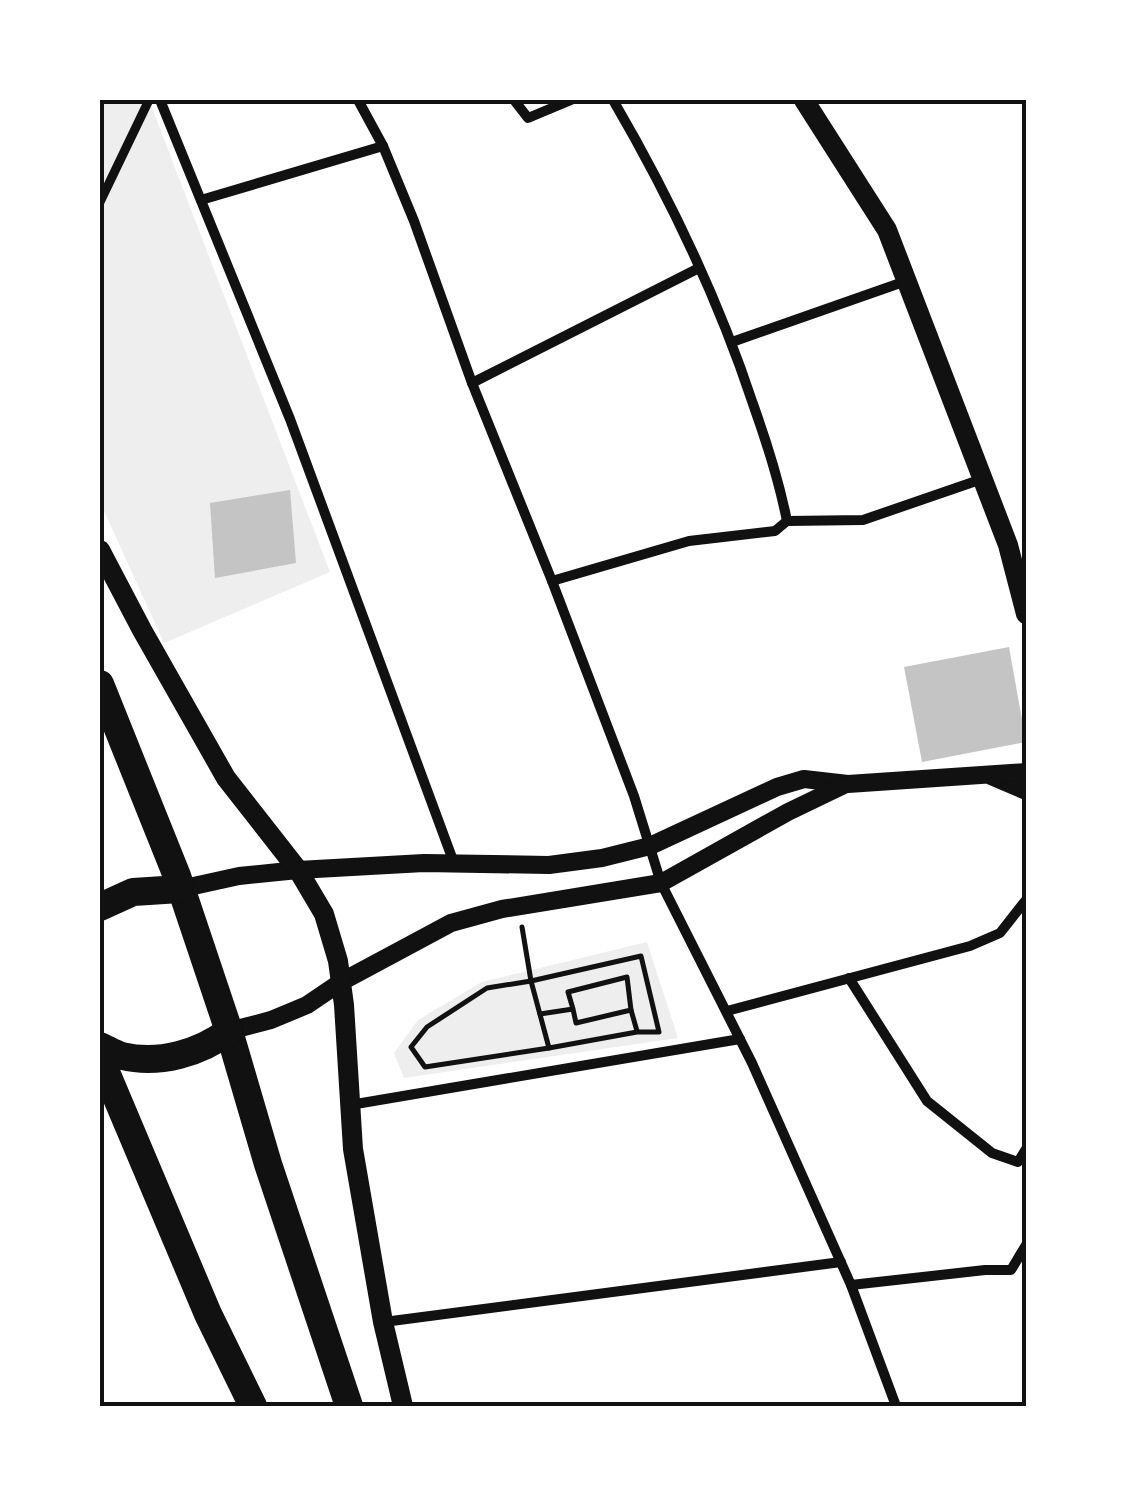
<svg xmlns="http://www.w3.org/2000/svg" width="1126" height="1506" viewBox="0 0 1126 1506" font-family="Cabin,sans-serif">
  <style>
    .green { fill: #eee }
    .building { fill: #c4c4c4 }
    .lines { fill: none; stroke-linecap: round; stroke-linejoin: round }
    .path { stroke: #111; stroke-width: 5 }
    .pedestrian { stroke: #111; stroke-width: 9 }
    .minor { stroke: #111; stroke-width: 10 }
    .tertiary { stroke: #111; stroke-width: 18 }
    .secondary { stroke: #111; stroke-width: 20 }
    .trunk { stroke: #111; stroke-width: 28 }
    .neatline { fill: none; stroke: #111; stroke-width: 4 }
  </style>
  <rect width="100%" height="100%" fill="#fff"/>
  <!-- green -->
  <g class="green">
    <path d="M 100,100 L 149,100 L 330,572 L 164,643 L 100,502 Z"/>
    <path d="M 647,942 L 678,1038 L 404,1078 L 394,1053 L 418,1020 L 482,982 Z"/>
  </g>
  <!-- building -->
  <g class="building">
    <path d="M 290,490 L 296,563 L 215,578 L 210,503 Z"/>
    <path d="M 1009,647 L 1026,742 L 922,762 L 904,667 Z"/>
  </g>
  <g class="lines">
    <!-- path -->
    <g class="path">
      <path d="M 522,927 L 531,981 L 549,1048"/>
      <path d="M 641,956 L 659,1032 L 637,1032 L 549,1048 L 425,1067 L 411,1047 L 427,1027 L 487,988 L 531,981 Z"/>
      <path d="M 631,1010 L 637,1031"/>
      <path d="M 540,1014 L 573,1009 L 568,992 L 627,977 L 631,1010 L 576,1023 L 573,1009"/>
    </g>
    <!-- pedestrian -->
    <path class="pedestrian" d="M 100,202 L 149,100"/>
    <!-- minor -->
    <g class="minor">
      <path d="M 160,100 L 290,419 L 454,863"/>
      <path d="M 358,100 L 383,146 L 414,221 L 472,383 L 552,581 L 634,796 L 661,883 L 752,1063 L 851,1285 L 896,1406"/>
      <path d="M 514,100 L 528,118 L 571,100"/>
      <path d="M 613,100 C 669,196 718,298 753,404 C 767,443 779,481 787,521"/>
      <path d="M 201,200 L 383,146"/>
      <path d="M 732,342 L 906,281"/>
      <path d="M 472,383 L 699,268"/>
      <path d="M 552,581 L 689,541 L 775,531 L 787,521 L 863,520 L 982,479"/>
      <path d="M 849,978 L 927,1101 L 992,1153 L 1018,1162 L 1026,1149"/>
      <path d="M 727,1011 L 970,946 L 1000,933 L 1026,900"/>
      <path d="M 350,1105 L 740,1039"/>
      <path d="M 851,1285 L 985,1270 L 1011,1270 L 1026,1245"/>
      <path d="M 384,1322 L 841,1262"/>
    </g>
    <!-- tertiary -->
    <g class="tertiary">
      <path d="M 991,776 L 1026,791"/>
      <path d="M 180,889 L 239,876 L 298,870 L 424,863 L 549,865 L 602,858 L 650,846 L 777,787 L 804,779 L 848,784 L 1026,772"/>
      <path d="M 229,1031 L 271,1020 L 307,1005 L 341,982 L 451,923 L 502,909 L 661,883 L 788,812 L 844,785"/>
    </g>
    <!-- secondary -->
    <g class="secondary">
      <path d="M 804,100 L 887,230 L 1008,545 L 1026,614"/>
      <path d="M 100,550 L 142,630 L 226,778 L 298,870 L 324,914 L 338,961 L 344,1005 L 353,1149 L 383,1322 L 403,1406"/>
    </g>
    <!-- trunk -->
    <g class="trunk">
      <path d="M 100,684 L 177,876 L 229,1031 L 268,1164 L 349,1406"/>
      <path d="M 100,907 L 133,892 L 180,889"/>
      <path d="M 100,1046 C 107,1049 115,1054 122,1056 C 159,1065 200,1053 229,1031"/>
      <path d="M 100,1058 L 208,1314 L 253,1406"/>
    </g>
  </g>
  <!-- border -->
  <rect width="1126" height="1506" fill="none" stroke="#ffffff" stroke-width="205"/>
  <rect x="102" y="102" width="922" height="1302" class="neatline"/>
</svg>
